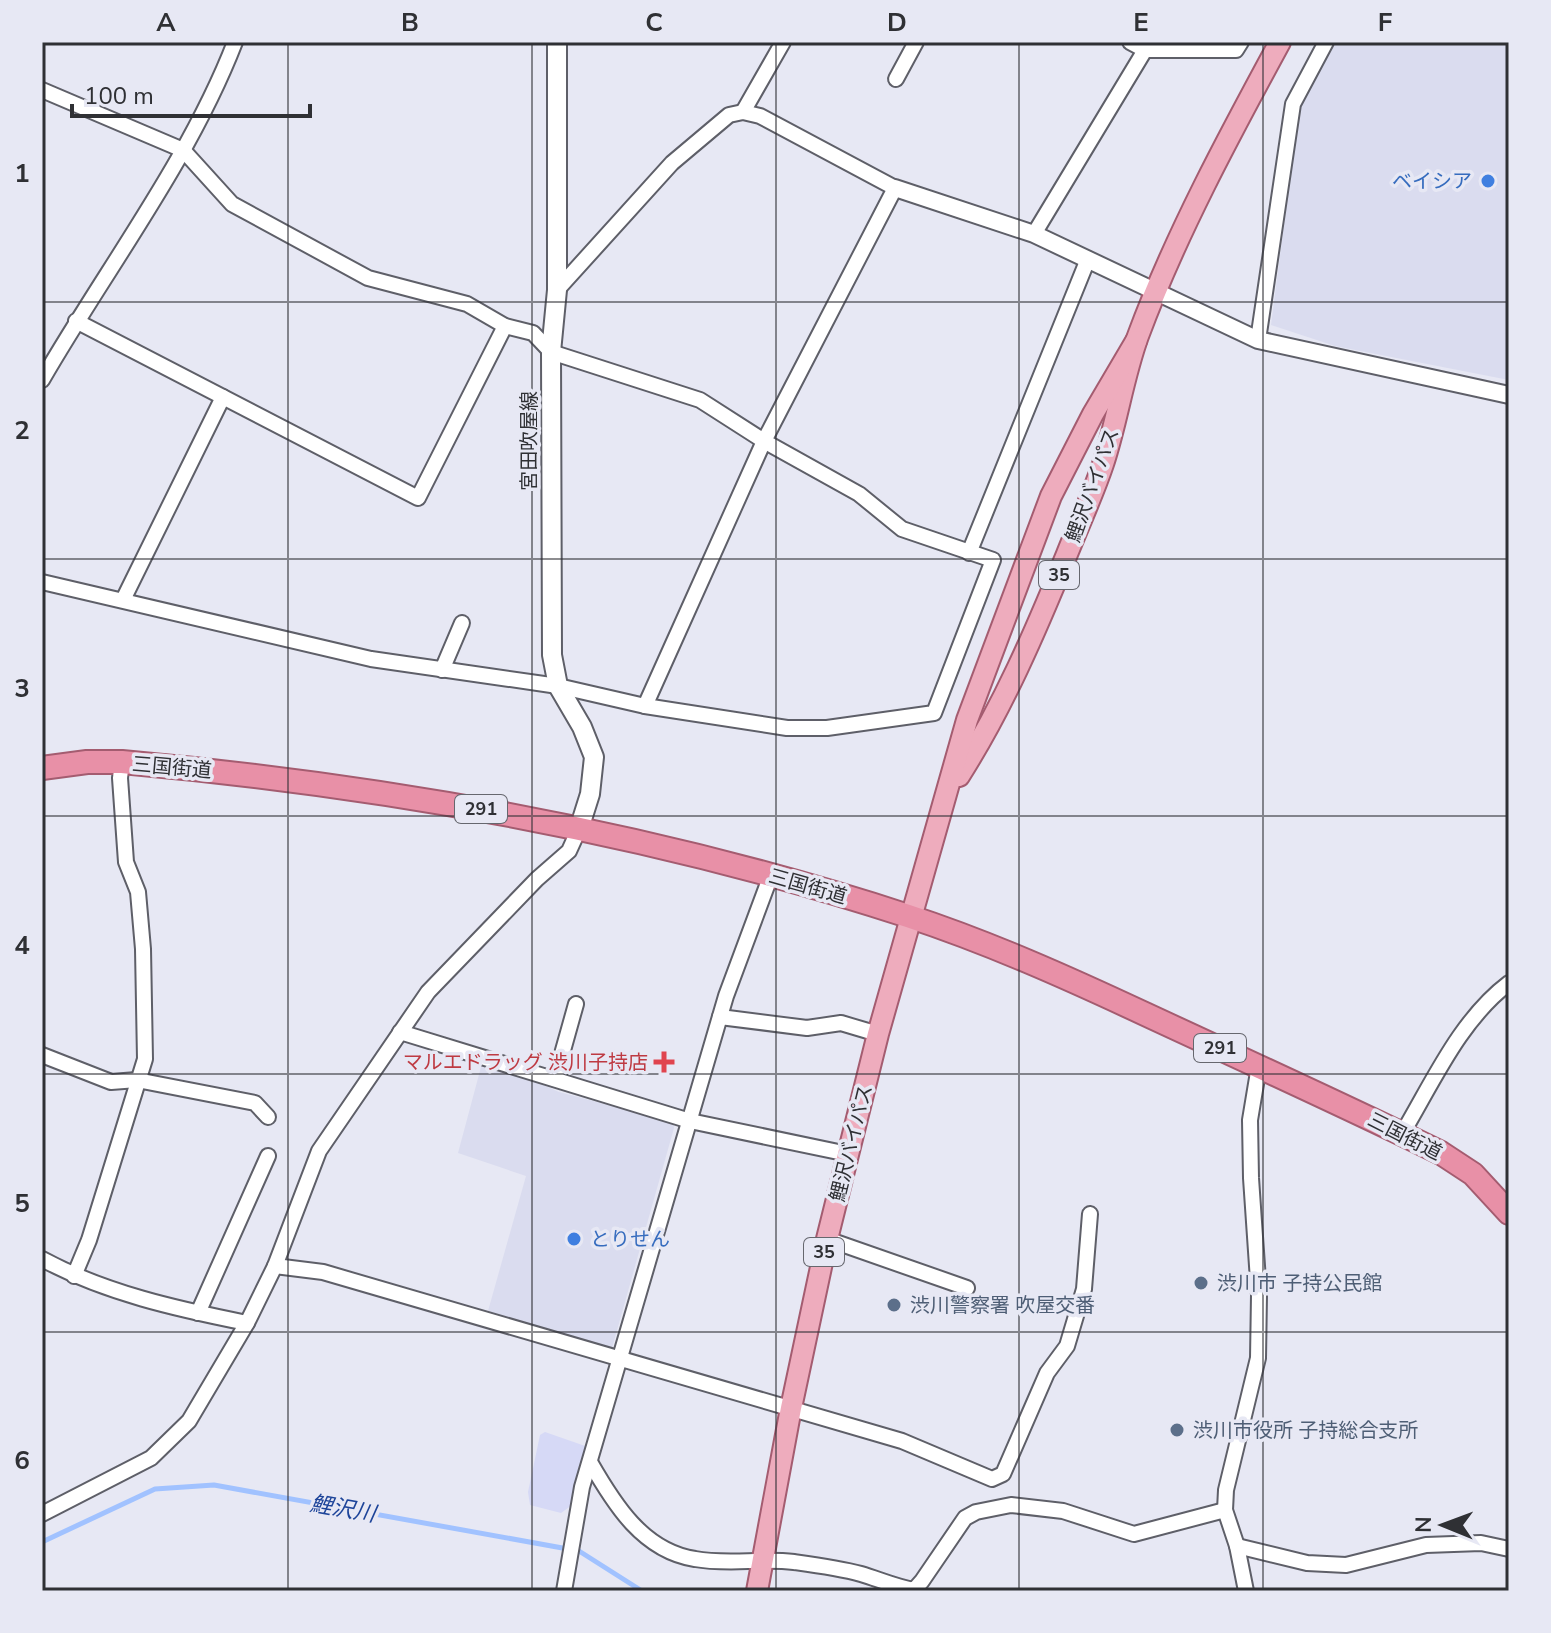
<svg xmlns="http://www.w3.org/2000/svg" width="1551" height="1633" viewBox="0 0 1551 1633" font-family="'Nunito Sans','Noto Sans JP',sans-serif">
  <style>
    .built { fill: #dadcef }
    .green { fill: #d6d9f6 }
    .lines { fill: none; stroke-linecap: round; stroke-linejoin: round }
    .stream { stroke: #a1c2ff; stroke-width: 5 }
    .minor-casing { stroke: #5e5f68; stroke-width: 18 }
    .tertiary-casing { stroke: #5e5f68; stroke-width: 20 }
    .secondary-casing { stroke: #5e5f68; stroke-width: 22 }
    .primary-casing { stroke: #a45c70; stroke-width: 24 }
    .trunk-casing { stroke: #a45c70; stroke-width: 26 }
    .minor { stroke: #fff; stroke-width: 14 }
    .tertiary { stroke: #fff; stroke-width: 16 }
    .secondary { stroke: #fff; stroke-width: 18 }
    .primary { stroke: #eeacbd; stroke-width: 20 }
    .trunk { stroke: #e890a7; stroke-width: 22 }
    .grid { fill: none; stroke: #2f3034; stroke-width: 2; stroke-opacity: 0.55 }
    .shop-dot { fill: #3f7fe0; stroke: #e7e8f4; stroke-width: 3 }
    .health-dot { fill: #e0444e; stroke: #e7e8f4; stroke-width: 3 }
    .service-dot { fill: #5c6f8a; stroke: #e7e8f4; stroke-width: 3 }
    .labels { text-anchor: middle; stroke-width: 7; stroke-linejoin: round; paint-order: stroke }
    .shield { fill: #e7e8f4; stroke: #66676e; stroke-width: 2 }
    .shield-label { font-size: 18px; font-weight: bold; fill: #2f3034 }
    .shop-label { font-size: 20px; fill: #366cbe; stroke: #e7e8f4; text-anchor: end }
    .street-label { font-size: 20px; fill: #2f3034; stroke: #e7e8f4 }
    .health-label { font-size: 20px; fill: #be3a42; stroke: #e7e8f4; text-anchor: end }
    .service-label { font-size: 20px; fill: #4e5e75; stroke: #e7e8f4; text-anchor: start }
    .water-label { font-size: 22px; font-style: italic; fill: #1d4499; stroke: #e7e8f4 }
    .neatline { fill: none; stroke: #2f3034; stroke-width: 3 }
    .grid-label { font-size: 26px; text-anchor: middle; font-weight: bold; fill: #2f3034 }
  </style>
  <rect width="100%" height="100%" fill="#e7e8f4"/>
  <!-- built -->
  <g class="built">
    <path d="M 1333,42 L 1509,42 L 1509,380 L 1335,346 L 1271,325 L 1299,109 Z"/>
    <path d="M 481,1067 L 537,1082 L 559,1092 L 673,1122 L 674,1128 L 612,1348 L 488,1311 L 526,1176 L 458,1153 Z"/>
  </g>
  <!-- green -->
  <path class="green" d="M 545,1432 L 588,1447 L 572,1505 L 561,1513 L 530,1505 L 528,1492 L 540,1435 Z"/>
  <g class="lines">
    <!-- stream -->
    <path class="stream" d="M 42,1542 L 155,1489 L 214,1485 L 579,1551 L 642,1591"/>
    <defs>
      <g id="minor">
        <path d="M 1130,42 L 1145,50 L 1236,50 L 1241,42"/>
        <path d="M 896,79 L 916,42"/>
        <path d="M 42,90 L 183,150 L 232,204 L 368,278 L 467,304 L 505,326 L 533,333 L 551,352 L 700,400 L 764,441 L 859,494 L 902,529 L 993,560 L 934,713 L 827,728 L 787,728 L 645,706 L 558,686 L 371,659 L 42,582"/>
        <path d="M 743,112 L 783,42"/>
        <path d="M 1034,234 L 1145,50"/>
        <path d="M 557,290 L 672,163 L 729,115 L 743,112 L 760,116 L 895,188 L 764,441 L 645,706"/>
        <path d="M 76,321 L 418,498 L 505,326"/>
        <path d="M 1258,340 L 1293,104 L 1326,42"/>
        <path d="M 42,380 C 106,269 189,161 235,42"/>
        <path d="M 969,553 L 1088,259"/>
        <path d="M 123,600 L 223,397"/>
        <path d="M 442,670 L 462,623"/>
        <path d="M 720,1017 L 807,1028 L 841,1023 L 878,1034"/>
        <path d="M 400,1032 L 690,1121 L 848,1154"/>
        <path d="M 42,1055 L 111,1082 L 137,1080 L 255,1103 L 268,1117"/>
        <path d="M 555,1079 L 576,1004"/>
        <path d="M 1402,1134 C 1433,1082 1460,1020 1509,983"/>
        <path d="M 827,1239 L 967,1288"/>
        <path d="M 42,1259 C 105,1293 177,1309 247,1323"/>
        <path d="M 275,1266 L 323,1272 L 902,1441 L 992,1479 L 1003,1474 L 1047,1373 L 1067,1346 L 1084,1289 L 1090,1214"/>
        <path d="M 74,1276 L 89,1240 L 145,1059 L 143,949 L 138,892 L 126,862 L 120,778 L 122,762"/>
        <path d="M 198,1313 L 268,1156"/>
        <path d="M 590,1462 C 614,1504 643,1551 695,1559 C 727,1565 761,1558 794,1562 C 816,1565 839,1568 861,1574 C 878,1579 896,1587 914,1590 L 922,1581 L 965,1518 L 976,1512 L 1011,1505 L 1063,1511 L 1134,1534 L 1225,1510"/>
        <path d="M 42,1514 L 151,1458 L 189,1421 L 247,1323 L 275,1266 L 319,1151 L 428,992 L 537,879 L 569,851 L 579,829"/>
        <path d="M 1237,1546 L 1307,1563 L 1346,1565 L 1426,1545 L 1481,1543 L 1509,1549"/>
        <path d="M 564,1591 L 582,1487 L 726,996 L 771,875"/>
        <path d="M 1246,1591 L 1237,1546 L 1225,1510 L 1226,1490 L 1258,1358 L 1259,1295 L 1251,1178 L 1250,1120 L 1259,1066"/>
      </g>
      <path id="tertiary" d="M 895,188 L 1034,234 L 1258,340 L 1509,395"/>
      <path id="secondary" d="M 557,42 L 557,290 L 551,352 L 552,655 L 558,686 L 582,727 L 594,757 L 590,794 L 579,829"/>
      <g id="primary">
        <path d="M 959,776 C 1003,707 1036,630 1067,554 C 1079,524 1093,494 1103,464 C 1117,422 1123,377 1138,336 C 1175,236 1229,136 1280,42"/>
        <path d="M 757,1591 L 791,1408 L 827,1239 L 878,1034 L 967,720 L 1051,496 L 1093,414 L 1136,341"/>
      </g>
      <path id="trunk" d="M 42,768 L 87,762 L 122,762 C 389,786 654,833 908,916 C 990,943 1068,978 1145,1014 C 1231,1054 1317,1093 1402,1134 L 1441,1153 L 1473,1174 L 1509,1213"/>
    </defs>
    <!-- minor casing -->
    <use href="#minor" class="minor-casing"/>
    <!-- tertiary casing -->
    <use href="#tertiary" class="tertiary-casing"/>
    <!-- secondary casing -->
    <use href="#secondary" class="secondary-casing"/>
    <!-- primary casing -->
    <use href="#primary" class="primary-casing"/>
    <!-- trunk casing -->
    <use href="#trunk" class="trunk-casing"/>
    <!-- minor -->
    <use href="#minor" class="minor"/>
    <!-- tertiary -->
    <use href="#tertiary" class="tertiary"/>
    <!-- secondary -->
    <use href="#secondary" class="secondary"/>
    <!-- primary -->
    <use href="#primary" class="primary"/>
    <!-- trunk -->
    <use href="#trunk" class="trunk"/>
  </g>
  <!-- grid -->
  <path class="grid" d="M 288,42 L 288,1591M 532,42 L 532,1591M 776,42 L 776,1591M 1019,42 L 1019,1591M 1263,42 L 1263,1591M 42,302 L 1509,302M 42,559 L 1509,559M 42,816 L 1509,816M 42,1074 L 1509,1074M 42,1332 L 1509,1332"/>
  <!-- markers -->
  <g class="shop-dot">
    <circle cx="1488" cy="181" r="8"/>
    <circle cx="574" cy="1239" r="8"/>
  </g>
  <path class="health-dot" d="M660 1050h8v8h8v8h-8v8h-8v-8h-8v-8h8z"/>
  <g class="service-dot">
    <circle cx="1201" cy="1283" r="8"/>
    <circle cx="894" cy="1305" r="8"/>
    <circle cx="1177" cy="1430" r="8"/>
  </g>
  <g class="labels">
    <!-- shield labels -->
    <g class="shield">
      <rect x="1039" y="561" width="40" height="28" rx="6"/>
      <rect x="455" y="795" width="52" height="28" rx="6"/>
      <rect x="1194" y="1034" width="52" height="28" rx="6"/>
      <rect x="804" y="1238" width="40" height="28" rx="6"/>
    </g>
    <g class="shield-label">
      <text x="1059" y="581">35</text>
      <text x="481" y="815">291</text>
      <text x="1220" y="1054">291</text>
      <text x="824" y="1258">35</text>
    </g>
    <!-- shop labels -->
    <g class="shop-label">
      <text x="1472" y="188">ベイシア</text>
      <text x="590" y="1246" text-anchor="start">とりせん</text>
    </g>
    <!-- street labels -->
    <g class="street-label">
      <text transform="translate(529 441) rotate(-90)" y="7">宮田吹屋線</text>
      <text transform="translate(1092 485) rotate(-70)" y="7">鯉沢バイパス</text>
      <text transform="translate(172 767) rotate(5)" y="7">三国街道</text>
      <text transform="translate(808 886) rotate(16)" y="7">三国街道</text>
      <text transform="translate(1405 1136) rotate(27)" y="7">三国街道</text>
      <text transform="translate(851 1143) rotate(-76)" y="7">鯉沢バイパス</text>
    </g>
    <!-- health labels -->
    <g class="health-label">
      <text x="648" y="1069">マルエドラッグ 渋川子持店</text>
    </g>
    <!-- service labels -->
    <g class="service-label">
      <text x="1217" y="1290">渋川市 子持公民館</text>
      <text x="910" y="1312">渋川警察署 吹屋交番</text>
      <text x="1193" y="1437">渋川市役所 子持総合支所</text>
    </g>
    <!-- water labels -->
    <g class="water-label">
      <text transform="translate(343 1508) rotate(10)" y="8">鯉沢川</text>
    </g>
  </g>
  <!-- border -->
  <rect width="1551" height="1633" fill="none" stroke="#e7e8f4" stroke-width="88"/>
  <!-- north arrow -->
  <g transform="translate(1443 1525) rotate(271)" stroke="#e7e8f4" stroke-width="6" paint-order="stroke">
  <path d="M0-6L14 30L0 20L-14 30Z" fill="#2f3034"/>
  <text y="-12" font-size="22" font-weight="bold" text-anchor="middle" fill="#2f3034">N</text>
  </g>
  <!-- scale -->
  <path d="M72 104v12h238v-12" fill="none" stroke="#2f3034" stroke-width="4"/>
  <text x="84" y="104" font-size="24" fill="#2f3034" stroke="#e7e8f4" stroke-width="6" paint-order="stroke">100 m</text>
  <rect x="44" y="44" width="1463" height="1545" class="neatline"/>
  <g class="grid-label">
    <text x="166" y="31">A</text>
    <text x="410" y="31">B</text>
    <text x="654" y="31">C</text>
    <text x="897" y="31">D</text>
    <text x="1141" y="31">E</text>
    <text x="1385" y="31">F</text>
    <text x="22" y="182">1</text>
    <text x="22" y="439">2</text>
    <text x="22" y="697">3</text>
    <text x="22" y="954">4</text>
    <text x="22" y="1212">5</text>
    <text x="22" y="1469">6</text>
  </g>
</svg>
